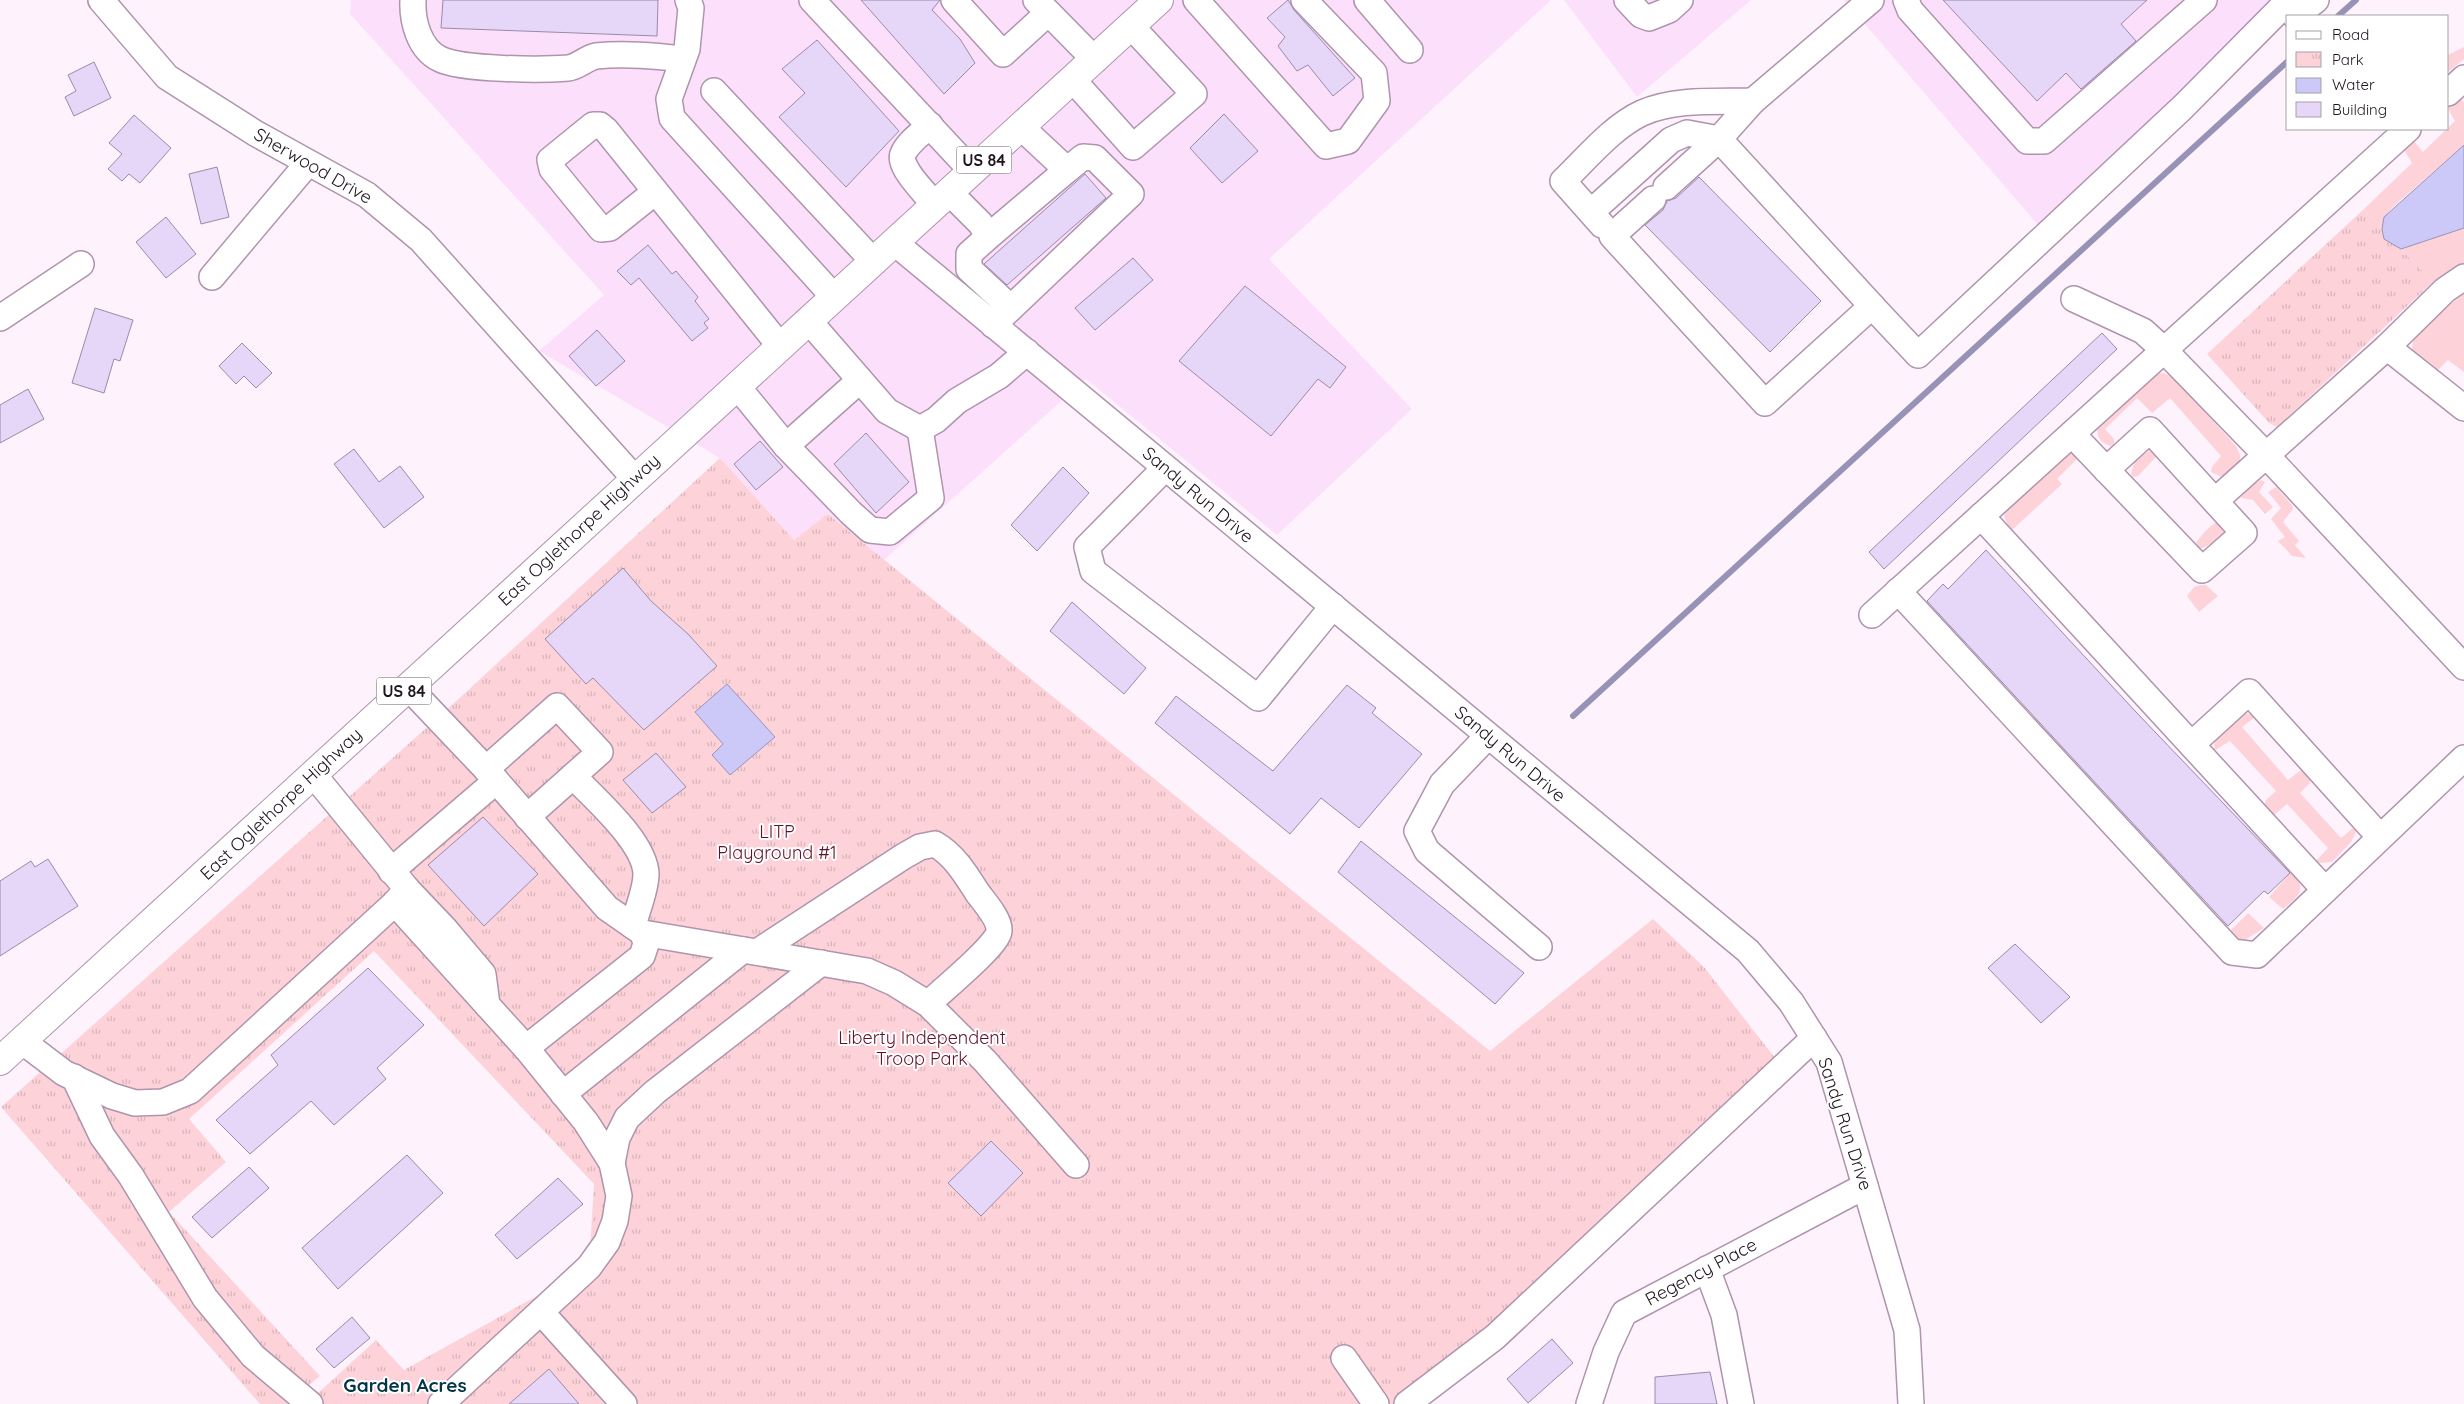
<svg xmlns="http://www.w3.org/2000/svg" width="2464" height="1404" viewBox="0 0 2464 1404" font-family="Quicksand,sans-serif">
  <style>
    .built { fill: #fce0fb }
    .grass { fill: #fdd3d9 }
    .park { fill: url(#park-tufts) }
    .water { fill: #ccc8f8; stroke: #9892b7 }
    .lines { fill: none; stroke-linecap: round; stroke-linejoin: round }
    .stream { stroke: #9892b7; stroke-width: 6 }
    .building { fill: #e6d6f7; stroke: #9a8aa9 }
    .minor-casing { stroke: #af94ae; stroke-width: 28 }
    .highway-casing { stroke: #af94ae; stroke-width: 30 }
    .minor { stroke: #fff; stroke-width: 25 }
    .highway { stroke: #fff; stroke-width: 28 }
    .labels { text-anchor: middle; stroke-width: 4; stroke-linejoin: round; paint-order: stroke }
    .shield { fill: #fff; stroke: #625b62; stroke-width: 1 }
    .shield-label { font-size: 16px; font-weight: bold; fill: #1f151f }
    .street-label { font-size: 18px; fill: #1f151f; stroke: #fff }
    .park-label { font-size: 18px; fill: #60122a; stroke: #fff }
    .neighbourhood-label { font-size: 19px; font-weight: bold; fill: #013648; stroke: #fff }
  </style>
  <defs>
    <pattern id="park-tufts" width="24" height="20" patternUnits="userSpaceOnUse" patternTransform="scale(1.25)"><rect width="24" height="20" fill="#fdd3d9"/><path d="M3 7l-1-3M5 7V3M7 7l1-3M15 17l-1-3M17 17v-4M19 17l1-3" fill="none" stroke="#d8b4ba"/></pattern>
  </defs>
  <rect width="100%" height="100%" fill="#fef2fd"/>
  <!-- built -->
  <g class="built">
    <path d="M 351,0 L 1551,0 L 1269,259 L 1412,409 L 1277,535 L 1086,379 L 884,560 L 827,514 L 794,540 L 720,458 L 539,351 L 604,295 L 350,14 Z"/>
    <path d="M 1564,0 L 1751,0 L 1637,97 Z"/>
    <path d="M 1844,0 L 2285,0 L 2039,226 Z"/>
  </g>
  <!-- grass -->
  <g class="grass">
    <path d="M 2464,47 L 2464,59 L 2448,72 L 2448,55 Z"/>
    <path d="M 2460,97 L 2464,103 L 2464,145 L 2394,206 L 2384,217 L 2382,229 L 2364,209 L 2412,163 L 2403,148 L 2413,140 L 2423,152 L 2455,121 L 2448,109 L 2448,105 Z"/>
    <path d="M 2464,228 L 2464,263 L 2433,282 L 2401,249 Z"/>
    <path d="M 2464,293 L 2464,372 L 2448,360 L 2436,372 L 2412,352 L 2413,340 L 2420,331 Z"/>
    <path d="M 2164,373 L 2173,377 L 2236,446 L 2240,455 L 2240,462 L 2222,477 L 2211,472 L 2212,467 L 2221,456 L 2170,398 L 2152,413 L 2137,398 L 2105,429 L 2114,439 L 2114,445 L 2110,446 C 2100,442 2098,439 2097,429 L 2103,420 L 2156,374 Z"/>
    <path d="M 2150,450 L 2156,451 L 2158,455 L 2138,476 L 2133,477 L 2131,474 L 2135,460 Z"/>
    <path d="M 2074,452 L 2078,458 L 2057,479 L 2062,484 L 2011,531 L 2004,517 L 2006,510 L 2066,455 Z"/>
    <path d="M 2261,480 L 2265,482 L 2259,492 L 2273,507 L 2265,514 L 2253,500 L 2241,498 L 2248,488 Z"/>
    <path d="M 2276,487 L 2292,505 L 2293,509 L 2283,522 L 2299,541 L 2295,545 L 2306,558 L 2292,556 L 2278,541 L 2285,537 L 2271,519 L 2281,508 L 2268,492 Z"/>
    <path d="M 2221,520 L 2224,533 L 2219,540 L 2200,549 L 2196,543 C 2202,534 2211,524 2221,520 Z"/>
    <path d="M 2201,585 L 2206,585 L 2218,596 L 2199,612 L 2187,596 L 2194,587 Z"/>
    <path d="M 2245,713 L 2253,715 L 2254,718 L 2242,727 L 2288,780 L 2301,770 L 2305,770 L 2310,777 L 2310,783 L 2300,793 L 2341,838 L 2353,828 L 2357,830 L 2351,842 L 2332,862 L 2318,863 L 2316,861 L 2328,848 L 2287,804 L 2274,815 L 2264,806 L 2266,800 L 2276,791 L 2230,741 L 2214,751 L 2215,738 L 2238,717 Z"/>
    <path d="M 2292,871 C 2308,891 2299,895 2283,909 L 2269,897 Z"/>
    <path d="M 2248,913 L 2264,928 L 2245,940 L 2235,940 L 2228,933 Z"/>
  </g>
  <!-- park -->
  <g class="park">
    <path d="M 2364,209 L 2382,229 L 2384,239 L 2401,249 L 2433,282 L 2277,427 L 2269,423 L 2207,354 Z"/>
    <path d="M 720,458 L 794,540 L 827,514 L 829,515 L 1490,1051 L 1653,919 L 1704,967 L 1775,1058 L 1422,1404 L 306,1404 L 376,1340 L 404,1370 L 589,1267 L 594,1184 L 374,951 L 189,1119 L 226,1162 L 169,1212 L 320,1376 L 287,1404 L 260,1404 L 1,1107 L 452,705 Z"/>
  </g>
  <!-- water -->
  <g class="water">
    <path d="M 2464,145 L 2464,228 L 2401,249 L 2384,239 L 2382,229 L 2384,217 Z"/>
    <path d="M 727,684 L 775,737 L 730,775 L 712,755 L 723,744 L 695,712 Z"/>
  </g>
  <g class="lines">
    <!-- stream -->
    <g class="stream">
      <path d="M 2338,16 L 2356,0"/>
      <path d="M 1573,716 L 2288,61"/>
    </g>
  </g>
  <!-- building -->
  <g class="building">
    <path d="M 443,0 L 658,0 L 657,36 L 441,28 Z"/>
    <path d="M 861,0 L 940,0 L 932,10 L 960,39 L 975,63 L 944,94 Z"/>
    <path d="M 1288,0 L 1294,10 L 1355,78 L 1333,96 L 1308,65 L 1297,71 L 1278,46 L 1285,37 L 1267,18 Z"/>
    <path d="M 1943,0 L 2147,0 L 2121,24 L 2136,41 L 2081,89 L 2066,73 L 2037,101 Z"/>
    <path d="M 817,40 L 899,131 L 846,187 L 779,117 L 805,93 L 782,69 Z"/>
    <path d="M 94,62 L 111,98 L 74,116 L 65,97 L 76,91 L 68,75 Z"/>
    <path d="M 1224,114 L 1258,151 L 1222,183 L 1190,148 Z"/>
    <path d="M 134,115 L 171,148 L 140,183 L 129,174 L 122,181 L 108,169 L 122,154 L 109,143 Z"/>
    <path d="M 217,167 L 229,217 L 201,224 L 189,174 Z"/>
    <path d="M 1085,174 L 1106,198 L 1007,285 L 984,264 Z"/>
    <path d="M 1699,177 L 1821,301 L 1770,352 L 1645,225 L 1663,210 L 1667,201 L 1676,198 Z"/>
    <path d="M 166,217 L 196,254 L 166,278 L 136,242 Z"/>
    <path d="M 648,245 L 672,274 L 676,271 L 698,297 L 695,301 L 709,319 L 704,323 L 708,328 L 692,341 L 639,278 L 631,285 L 617,271 Z"/>
    <path d="M 1133,258 L 1153,280 L 1095,330 L 1075,308 Z"/>
    <path d="M 1245,286 L 1346,367 L 1330,388 L 1318,379 L 1271,436 L 1179,361 Z"/>
    <path d="M 95,308 L 133,320 L 120,361 L 114,359 L 104,393 L 72,383 Z"/>
    <path d="M 597,330 L 625,361 L 596,386 L 569,356 Z"/>
    <path d="M 2102,333 L 2117,349 L 1884,569 L 1869,552 Z"/>
    <path d="M 242,343 L 272,373 L 256,388 L 244,376 L 236,384 L 219,366 Z"/>
    <path d="M 28,389 L 44,419 L 0,443 L 0,405 Z"/>
    <path d="M 866,433 L 909,482 L 876,513 L 834,464 Z"/>
    <path d="M 760,441 L 783,467 L 756,490 L 734,464 Z"/>
    <path d="M 354,449 L 379,482 L 400,466 L 424,497 L 384,528 L 334,464 Z"/>
    <path d="M 1063,467 L 1089,493 L 1037,551 L 1011,525 Z"/>
    <path d="M 1986,550 L 2136,712 L 2290,873 L 2268,894 L 2264,891 L 2228,926 L 1927,601 L 1943,584 L 1948,589 Z"/>
    <path d="M 623,568 L 651,601 L 688,634 L 717,666 L 644,730 L 593,678 L 586,684 L 545,639 Z"/>
    <path d="M 1072,602 L 1146,668 L 1124,694 L 1050,631 Z"/>
    <path d="M 1347,685 L 1376,708 L 1372,713 L 1422,754 L 1359,828 L 1321,798 L 1290,834 L 1155,723 L 1176,696 L 1273,771 Z"/>
    <path d="M 656,753 L 686,787 L 652,813 L 623,780 Z"/>
    <path d="M 483,817 L 538,874 L 484,926 L 428,865 Z"/>
    <path d="M 1361,841 L 1524,973 L 1495,1004 L 1338,872 Z"/>
    <path d="M 48,859 L 78,906 L 0,956 L 0,881 L 31,861 L 35,867 Z"/>
    <path d="M 2015,944 L 2070,997 L 2041,1023 L 1988,968 Z"/>
    <path d="M 368,968 L 424,1025 L 377,1068 L 386,1079 L 334,1125 L 311,1101 L 250,1154 L 216,1120 L 278,1065 L 271,1055 Z"/>
    <path d="M 991,1141 L 1023,1173 L 981,1216 L 948,1183 Z"/>
    <path d="M 407,1155 L 443,1193 L 338,1289 L 302,1248 Z"/>
    <path d="M 249,1167 L 269,1188 L 212,1238 L 192,1217 Z"/>
    <path d="M 558,1178 L 583,1204 L 517,1259 L 495,1235 Z"/>
    <path d="M 352,1317 L 370,1338 L 334,1368 L 316,1349 Z"/>
    <path d="M 1552,1339 L 1573,1363 L 1528,1403 L 1507,1379 Z"/>
    <path d="M 549,1369 L 579,1404 L 509,1404 Z"/>
    <path d="M 1710,1372 L 1717,1404 L 1655,1404 L 1655,1377 Z"/>
  </g>
  <g class="lines">
    <defs>
      <g id="minor">
        <path d="M 101,0 L 167,77 L 255,133 L 367,195 L 421,240 L 635,479"/>
        <path d="M 413,0 C 412,21 419,49 440,59 C 462,70 542,70 568,68 C 578,67 586,58 596,56 C 625,53 655,56 683,59"/>
        <path d="M 688,0 L 691,8 L 687,49 L 669,99 L 672,118 L 834,297"/>
        <path d="M 812,0 L 972,171"/>
        <path d="M 954,0 L 1003,54 L 1048,13"/>
        <path d="M 1036,0 L 1095,60"/>
        <path d="M 1196,0 L 1326,146 L 1348,141 L 1377,101 L 1374,73 L 1304,0"/>
        <path d="M 1367,0 L 1410,50"/>
        <path d="M 1627,0 L 1641,15 L 1649,18 L 1669,10 L 1680,0"/>
        <path d="M 1906,0 L 1910,10 L 2027,141 L 2044,141 L 2204,0"/>
        <path d="M 2295,16 L 2316,0"/>
        <path d="M 1073,80 L 1133,147 L 1194,94 L 1131,26"/>
        <path d="M 714,91 L 874,262"/>
        <path d="M 2448,93 L 2464,78"/>
        <path d="M 930,125 C 921,134 908,142 903,154 C 897,166 927,195 935,205"/>
        <path d="M 1666,187 L 1719,139 L 1753,101 L 1871,0"/>
        <path d="M 655,192 L 610,228 L 601,229 L 552,169 L 550,160 L 593,125 L 600,125 L 606,130 L 780,346"/>
        <path d="M 949,192 L 980,223 L 989,236 L 969,254 L 969,269 L 1011,308"/>
        <path d="M 1591,212 L 1671,140 L 1687,133 L 1719,139 L 1872,306 L 1765,403 L 1612,236 L 1653,199"/>
        <path d="M 1602,225 L 1563,181 C 1587,158 1612,127 1642,113 C 1675,98 1719,102 1753,101"/>
        <path d="M 989,236 L 1067,170"/>
        <path d="M 895,243 L 1748,951 L 1791,1002 L 1829,1062 L 1907,1330 L 1911,1404"/>
        <path d="M 212,277 L 308,163"/>
        <path d="M 2074,299 L 2143,331 L 2164,350 L 2266,455 L 2464,667"/>
        <path d="M 1872,306 L 1918,355 L 2183,107 L 2289,0"/>
        <path d="M 0,318 L 81,264"/>
        <path d="M 808,320 L 887,411 L 920,429 L 936,420 L 957,401 L 999,376 L 1027,352"/>
        <path d="M 993,325 L 1131,194 L 1095,158 L 1083,157 L 1067,170 L 1021,127"/>
        <path d="M 2387,347 L 2464,408"/>
        <path d="M 737,386 L 786,446 L 851,513 L 870,530 L 890,532 L 931,498 L 920,429"/>
        <path d="M 2072,434 L 2202,570 L 2244,533 L 2150,430 L 2106,470"/>
        <path d="M 786,446 L 860,380"/>
        <path d="M 1165,468 L 1087,547 L 1093,571 L 1258,698 L 1333,606"/>
        <path d="M 2215,501 L 2387,347 L 2445,290 L 2464,277"/>
        <path d="M 1981,516 L 2325,890"/>
        <path d="M 1898,591 L 2232,952 L 2257,955 L 2464,758"/>
        <path d="M 1872,615 L 2408,129"/>
        <path d="M 408,687 L 486,769 L 607,908 L 643,933 L 867,971 L 894,983 L 928,1004 L 985,1061 L 1076,1165"/>
        <path d="M 1488,736 L 1442,784 L 1417,831 L 1427,851 L 1539,947"/>
        <path d="M 2192,744 L 2249,692 L 2380,837"/>
        <path d="M 486,769 L 557,706 L 600,752 L 527,817"/>
        <path d="M 313,774 L 407,889 L 395,903 L 526,1048 L 586,1122 L 612,1163 L 619,1196 L 615,1221 L 607,1242 L 589,1267 L 441,1404"/>
        <path d="M 573,776 C 594,798 645,842 646,874 C 646,890 637,910 633,926"/>
        <path d="M 391,871 L 496,781"/>
        <path d="M 407,889 L 445,929 L 483,974 L 487,1005"/>
        <path d="M 757,952 L 904,856 L 920,847 L 935,844 C 954,855 965,873 977,892 C 984,902 1000,919 999,931 C 999,944 940,992 928,1004"/>
        <path d="M 22,1041 L 64,1073 L 112,1096 L 135,1103 L 163,1102 L 190,1091 L 395,903"/>
        <path d="M 526,1048 L 642,956 L 646,944 L 643,933"/>
        <path d="M 74,1077 L 102,1136 L 131,1176 L 205,1298 L 253,1356 L 310,1404"/>
        <path d="M 563,1094 L 743,950"/>
        <path d="M 612,1163 L 617,1138 L 627,1118 L 655,1092 L 821,963"/>
        <path d="M 1707,1269 L 1724,1315 L 1741,1404"/>
        <path d="M 541,1312 L 624,1404"/>
        <path d="M 1344,1358 L 1376,1404"/>
        <path d="M 1407,1404 L 1495,1337 L 1814,1038"/>
        <path d="M 1589,1404 L 1606,1352 L 1624,1313 L 1865,1186"/>
      </g>
      <path id="highway" d="M 0,1061 L 1159,0"/>
    </defs>
    <!-- minor casing -->
    <use href="#minor" class="minor-casing"/>
    <!-- highway casing -->
    <use href="#highway" class="highway-casing"/>
    <!-- minor -->
    <use href="#minor" class="minor"/>
    <!-- highway -->
    <use href="#highway" class="highway"/>
  </g>
  <g class="labels">
    <!-- shield labels -->
    <g class="shield">
      <rect x="956.5" y="146.5" width="55" height="27" rx="4"/>
      <rect x="376.5" y="677.5" width="55" height="27" rx="4"/>
    </g>
    <g class="shield-label">
      <text x="984" y="166">US 84</text>
      <text x="404" y="697">US 84</text>
    </g>
    <!-- street labels -->
    <g class="street-label">
      <text transform="translate(313 166) rotate(30)" y="6">Sherwood Drive</text>
      <text transform="translate(1198 495) rotate(40)" y="6">Sandy Run Drive</text>
      <text transform="translate(579 530) rotate(-43)" y="6">East Oglethorpe Highway</text>
      <text transform="translate(1510 754) rotate(40)" y="6">Sandy Run Drive</text>
      <text transform="translate(281 804) rotate(-43)" y="6">East Oglethorpe Highway</text>
      <text transform="translate(1845 1124) rotate(72)" y="6">Sandy Run Drive</text>
      <text transform="translate(1701 1272) rotate(-28)" y="6">Regency Place</text>
    </g>
    <!-- park labels -->
    <g class="park-label">
      <text x="777" y="838">LITP<tspan x="777" dy="21">Playground #1</tspan></text>
      <text x="922" y="1044">Liberty Independent<tspan x="922" dy="21">Troop Park</tspan></text>
    </g>
    <!-- neighbourhood labels -->
    <g class="neighbourhood-label">
      <text x="405" y="1392">Garden Acres</text>
    </g>
  </g>
  <!-- legend -->
  <rect x="2286" y="15" width="162" height="115" fill="#ffffff" stroke="#a5a1a5"/>
  <rect x="2296" y="31" width="25" height="8" fill="#ffffff" stroke="#a5a1a5"/>
  <text x="2332" y="40" font-size="15" fill="#1f151f">Road</text>
  <rect x="2296" y="52" width="25" height="15" fill="url(#park-tufts)" stroke="#a5a1a5"/>
  <text x="2332" y="65" font-size="15" fill="#1f151f">Park</text>
  <rect x="2296" y="78" width="25" height="15" fill="#ccc8f8" stroke="#a5a1a5"/>
  <text x="2332" y="90" font-size="15" fill="#1f151f">Water</text>
  <rect x="2296" y="102" width="25" height="15" fill="#e6d6f7" stroke="#a5a1a5"/>
  <text x="2332" y="115" font-size="15" fill="#1f151f">Building</text>
</svg>
